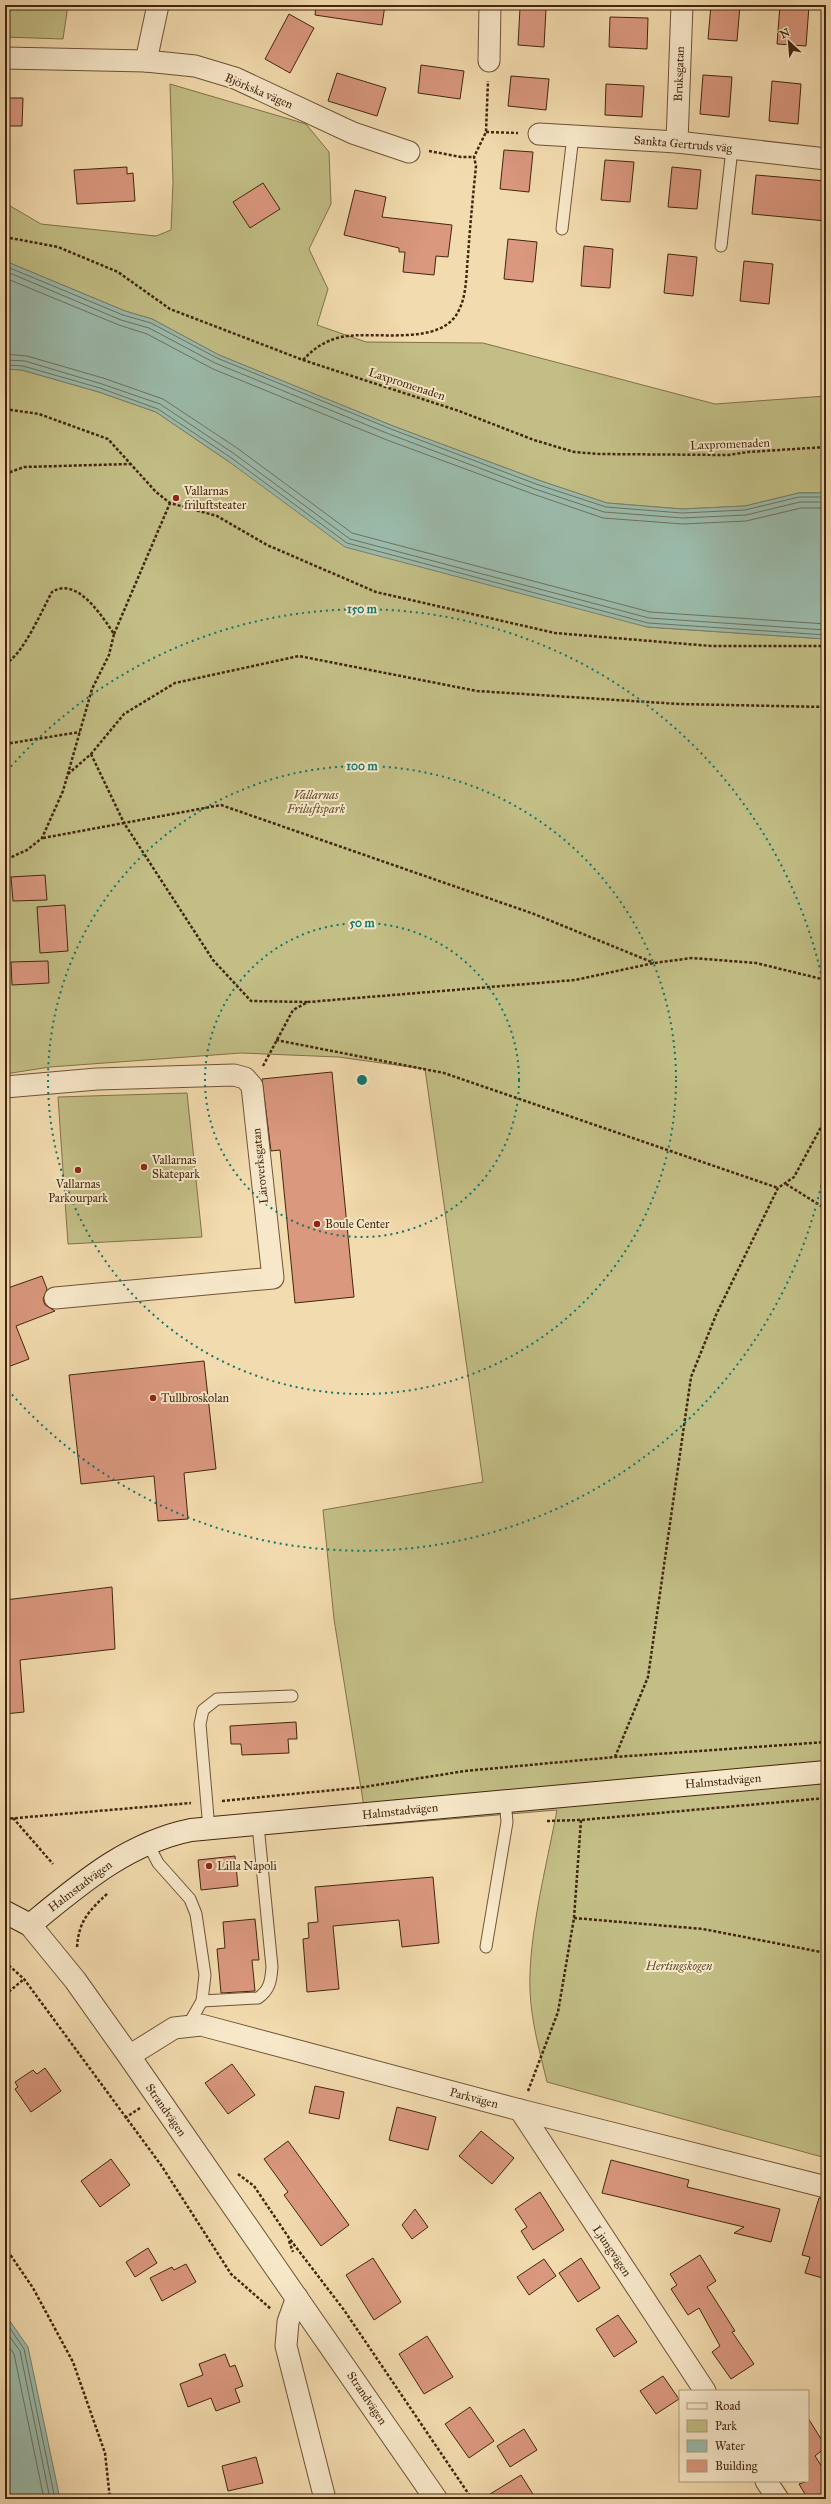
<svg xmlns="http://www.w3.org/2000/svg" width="831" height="2504" viewBox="0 0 831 2504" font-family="'IM FELL Great Primer',serif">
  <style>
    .green { fill: #c2be85; stroke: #82724a }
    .water { fill: #9bbbac; stroke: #787f6d }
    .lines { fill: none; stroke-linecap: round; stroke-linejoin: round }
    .shore { stroke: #6f705d; stroke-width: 1 }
    .building { fill: #da987f; stroke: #43260e }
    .service-casing { stroke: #6f5336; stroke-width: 13 }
    .minor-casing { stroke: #6f5336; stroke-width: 23 }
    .tertiary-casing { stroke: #6f5336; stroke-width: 24 }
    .secondary-casing { stroke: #43260e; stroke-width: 24 }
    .path { stroke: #43260e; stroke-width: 2.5; stroke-dasharray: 3 2; stroke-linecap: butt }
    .service { stroke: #f7e8ca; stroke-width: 11 }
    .minor { stroke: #f7e8ca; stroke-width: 21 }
    .tertiary { stroke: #f7e8ca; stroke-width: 22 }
    .secondary { stroke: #f7e8ca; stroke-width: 22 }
    .ring { fill: none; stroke: #0f766e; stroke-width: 2; stroke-dasharray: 2 4 }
    .poi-dot { fill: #8f2418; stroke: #f7e8ca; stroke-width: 1.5 }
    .labels { text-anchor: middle; stroke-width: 4; stroke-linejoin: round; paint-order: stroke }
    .street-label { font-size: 12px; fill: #43260e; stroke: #f7e8ca }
    .poi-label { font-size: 12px; fill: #43260e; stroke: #f7e8ca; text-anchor: start }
    .park-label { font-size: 12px; font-style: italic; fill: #634c2c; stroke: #f7e8ca }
    .centre { fill: #0f766e; stroke: #f7e8ca; stroke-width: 2 }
    .ring-label { font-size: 12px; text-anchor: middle; font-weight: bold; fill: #0f766e; stroke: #f7e8ca; stroke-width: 4; stroke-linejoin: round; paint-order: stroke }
  </style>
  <rect width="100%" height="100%" fill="#f2dbae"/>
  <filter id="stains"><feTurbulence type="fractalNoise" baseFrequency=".005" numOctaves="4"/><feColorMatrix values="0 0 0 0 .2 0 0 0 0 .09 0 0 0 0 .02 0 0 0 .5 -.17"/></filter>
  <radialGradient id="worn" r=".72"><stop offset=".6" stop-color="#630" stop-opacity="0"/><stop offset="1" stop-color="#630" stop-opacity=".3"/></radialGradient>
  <!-- green -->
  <g class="green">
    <path d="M 5,5 L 68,5 L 63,39 L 5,37 Z"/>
    <path d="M 170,84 L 306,124 L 329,152 L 331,204 L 309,249 L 328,289 L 317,325 L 366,342 L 483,343 L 715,404 L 826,396 L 826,493 L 799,493 L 745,506 L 682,509 L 607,503 L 538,480 L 393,426 L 219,355 L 152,319 L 125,311 L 5,261 L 5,203 L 41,224 L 156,236 L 171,230 L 173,182 Z"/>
    <path d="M 5,369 L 22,370 L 99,392 L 156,412 L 228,461 L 647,627 L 826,639 L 826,2158 L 547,2082 C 540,2053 531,2021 530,1990 C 528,1936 547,1864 557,1810 L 367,1826 L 334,1619 L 323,1510 L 483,1482 L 425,1069 L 338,1057 L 241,1053 L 50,1067 L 5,1074 Z"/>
    <path d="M 187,1093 L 202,1237 L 68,1244 L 58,1097 Z"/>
  </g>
  <!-- water -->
  <g class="water">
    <path d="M 5,261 L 125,311 L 152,319 L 219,355 L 393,426 L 538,480 L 607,503 L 682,509 L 745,506 L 799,493 L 826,493 L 826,639 L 647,627 L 345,547 L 228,461 L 156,412 L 99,392 L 22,370 L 5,369 Z"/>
    <path d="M 5,2314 L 28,2347 L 60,2499 L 5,2499 Z"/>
  </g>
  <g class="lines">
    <!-- shore -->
    <g class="shore">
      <path d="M 5,266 L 123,315 L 151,323 L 217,358 L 391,429 L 536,484 L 606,507 L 682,513 L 745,510 L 799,497 L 826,497"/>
      <path d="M 5,271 L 121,320 L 149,328 L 215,363 L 389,434 L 535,489 L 604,512 L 683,518 L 746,515 L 800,502 L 826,502"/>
      <path d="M 5,278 L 119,325 L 147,334 L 213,369 L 387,440 L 533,494 L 603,518 L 683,524 L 746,521 L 801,508 L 826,508"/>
      <path d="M 5,354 L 27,356 L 103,378 L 163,399 L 237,448 L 352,533 L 650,612 L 826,624"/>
      <path d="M 5,360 L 25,361 L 102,384 L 160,404 L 233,453 L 350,539 L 649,618 L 826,630"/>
      <path d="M 5,365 L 23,366 L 100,388 L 158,409 L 230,457 L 347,543 L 648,623 L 826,635"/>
      <path d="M 5,2321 L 24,2349 L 55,2499"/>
      <path d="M 5,2330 L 20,2351 L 50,2499"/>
      <path d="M 5,2340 L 14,2354 L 44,2499"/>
    </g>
  </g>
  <!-- building -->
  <g class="building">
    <path d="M 316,5 L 385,5 L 382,25 L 315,15 Z"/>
    <path d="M 711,5 L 740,5 L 737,41 L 708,39 Z"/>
    <path d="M 780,5 L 809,6 L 806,46 L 777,44 Z"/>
    <path d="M 520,8 L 546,9 L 544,47 L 518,45 Z"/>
    <path d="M 289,14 L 314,28 L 290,73 L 265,59 Z"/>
    <path d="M 610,17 L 648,18 L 647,49 L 609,47 Z"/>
    <path d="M 421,65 L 464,71 L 460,99 L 418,93 Z"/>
    <path d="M 337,73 L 386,88 L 377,116 L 328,101 Z"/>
    <path d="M 703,75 L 732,77 L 729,117 L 700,114 Z"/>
    <path d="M 511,76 L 549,79 L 546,110 L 508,106 Z"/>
    <path d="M 772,81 L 801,84 L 798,124 L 769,121 Z"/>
    <path d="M 606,84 L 644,86 L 642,117 L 605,115 Z"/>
    <path d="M 5,98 L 23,98 L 22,126 L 5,126 Z"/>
    <path d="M 504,150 L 533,152 L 529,192 L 500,189 Z"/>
    <path d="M 605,160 L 634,162 L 630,202 L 601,200 Z"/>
    <path d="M 127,167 L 127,174 L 133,173 L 135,201 L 77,204 L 74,170 Z"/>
    <path d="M 672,167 L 701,170 L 697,209 L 668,207 Z"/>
    <path d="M 756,175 L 826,181 L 826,221 L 752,214 Z"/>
    <path d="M 263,183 L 280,209 L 250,228 L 233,202 Z"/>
    <path d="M 355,190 L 386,197 L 382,217 L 452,225 L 448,257 L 436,256 L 434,275 L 403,272 L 405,252 L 399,252 L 399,248 L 344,235 Z"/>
    <path d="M 508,239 L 537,242 L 533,282 L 504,279 Z"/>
    <path d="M 584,246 L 613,249 L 610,288 L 581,286 Z"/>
    <path d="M 668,254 L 697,257 L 693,296 L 664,293 Z"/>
    <path d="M 744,261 L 773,264 L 769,304 L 740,301 Z"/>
    <path d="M 45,875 L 47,900 L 13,901 L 11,877 Z"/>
    <path d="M 65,905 L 68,951 L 40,953 L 37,907 Z"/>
    <path d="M 48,961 L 49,983 L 12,985 L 11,962 Z"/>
    <path d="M 332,1072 L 354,1297 L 295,1303 L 280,1150 L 271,1151 L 262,1079 Z"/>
    <path d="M 42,1276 L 47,1289 L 43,1299 L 45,1305 L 55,1311 L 16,1326 L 29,1359 L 5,1368 L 5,1289 Z"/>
    <path d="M 204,1361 L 216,1469 L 184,1473 L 188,1519 L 158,1521 L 154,1476 L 81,1484 L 69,1375 Z"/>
    <path d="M 112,1587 L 115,1649 L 20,1660 L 24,1712 L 5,1714 L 5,1600 Z"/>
    <path d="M 296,1722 L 297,1739 L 288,1739 L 289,1753 L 242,1755 L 241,1744 L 231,1744 L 230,1726 Z"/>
    <path d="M 235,1856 L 238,1886 L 201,1890 L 198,1860 Z"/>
    <path d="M 433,1877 L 439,1943 L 402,1947 L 399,1920 L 333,1926 L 339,1989 L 307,1992 L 303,1939 L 309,1938 L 308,1923 L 318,1922 L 315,1887 Z"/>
    <path d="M 255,1919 L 259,1960 L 252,1960 L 255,1991 L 221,1993 L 217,1949 L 225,1948 L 223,1922 Z"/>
    <path d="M 232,2064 L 255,2095 L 228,2114 L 205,2083 Z"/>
    <path d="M 45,2068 L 61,2091 L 31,2112 L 15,2089 L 18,2087 L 15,2082 L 33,2070 L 37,2074 Z"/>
    <path d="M 315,2086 L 344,2092 L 339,2119 L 309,2113 Z"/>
    <path d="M 397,2107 L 436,2117 L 428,2150 L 389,2140 Z"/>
    <path d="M 481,2131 L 514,2158 L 492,2184 L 459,2156 Z"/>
    <path d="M 288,2141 L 349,2225 L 321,2246 L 284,2195 L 288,2192 L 264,2159 Z"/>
    <path d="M 111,2159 L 130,2185 L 100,2207 L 81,2181 Z"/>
    <path d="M 611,2160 L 689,2180 L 687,2187 L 780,2209 L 771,2242 L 734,2233 L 744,2227 L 602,2193 Z"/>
    <path d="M 540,2192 L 564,2230 L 533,2250 L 521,2231 L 527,2227 L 515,2209 Z"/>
    <path d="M 819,2198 L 826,2199 L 826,2279 L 805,2273 L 810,2257 L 802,2255 Z"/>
    <path d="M 415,2209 L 428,2227 L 412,2239 L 402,2225 Z"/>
    <path d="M 148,2248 L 157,2263 L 135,2277 L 126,2262 Z"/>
    <path d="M 700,2255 L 716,2281 L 707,2287 L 735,2331 L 732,2332 L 754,2364 L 731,2379 L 712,2352 L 720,2346 L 699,2308 L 688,2315 L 671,2289 L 677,2285 L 670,2274 Z"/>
    <path d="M 373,2258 L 401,2302 L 374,2320 L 346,2275 Z"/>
    <path d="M 581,2258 L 600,2288 L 578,2302 L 559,2273 Z"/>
    <path d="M 544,2259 L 556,2276 L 529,2295 L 517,2277 Z"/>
    <path d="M 186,2264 L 196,2282 L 162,2301 L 150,2278 L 172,2267 L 174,2270 Z"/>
    <path d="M 618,2315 L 637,2342 L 614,2357 L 596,2329 Z"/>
    <path d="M 427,2336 L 453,2377 L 424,2394 L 399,2354 Z"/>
    <path d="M 225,2354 L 230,2367 L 235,2365 L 243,2386 L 235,2389 L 240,2402 L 216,2411 L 211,2398 L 188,2407 L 180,2384 L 203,2375 L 199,2364 Z"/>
    <path d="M 663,2376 L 679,2399 L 656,2414 L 640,2391 Z"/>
    <path d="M 470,2407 L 494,2441 L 469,2458 L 445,2424 Z"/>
    <path d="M 808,2418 L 826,2447 L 815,2456 L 826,2473 L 826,2499 L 808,2499 L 799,2484 L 808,2481 Z"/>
    <path d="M 524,2429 L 537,2450 L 510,2467 L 497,2446 Z"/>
    <path d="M 256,2457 L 263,2483 L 228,2491 L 222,2466 Z"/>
    <path d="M 521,2475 L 536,2499 L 482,2499 Z"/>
  </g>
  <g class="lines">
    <defs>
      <g id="service">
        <path d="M 562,229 L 573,136"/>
        <path d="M 721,246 L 732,149"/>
        <path d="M 209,1829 L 200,1724 L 203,1710 L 217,1699 L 292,1696"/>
        <path d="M 147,1842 L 158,1863 L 190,1899 L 196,1914 L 205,1975 L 202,2001 L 187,2027"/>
        <path d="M 486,1947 L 507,1822 L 505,1800"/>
        <path d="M 202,2001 L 258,1998 C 270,1990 271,1980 272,1967 L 258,1825"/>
      </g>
      <g id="minor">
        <path d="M 5,58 L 146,61 L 195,66 L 235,78 L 353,133 L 409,152"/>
        <path d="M 146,61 L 158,5"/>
        <path d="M 489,61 L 490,5"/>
        <path d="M 539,134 L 677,142 L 826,159"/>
        <path d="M 677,142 L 682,5"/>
        <path d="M 5,1087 L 97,1079 L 234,1075 L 245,1078 L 252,1086 L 273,1278 L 55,1298"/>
        <path d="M 129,2056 L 174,2028 L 201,2025 L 520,2110 L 826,2187"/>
        <path d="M 520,2110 L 705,2391"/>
        <path d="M 297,2297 L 288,2322 L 286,2346 L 325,2499"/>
        <path d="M 766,2481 L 778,2499"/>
      </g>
      <path id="tertiary" d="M 30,1925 L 75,1980 L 129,2056 L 436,2499"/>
      <path id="secondary" d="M 5,1912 L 30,1925 C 80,1884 127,1843 191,1830 L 826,1772"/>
    </defs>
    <!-- service casing -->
    <use href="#service" class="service-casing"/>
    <!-- minor casing -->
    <use href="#minor" class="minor-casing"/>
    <!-- tertiary casing -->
    <use href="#tertiary" class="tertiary-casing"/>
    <!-- secondary casing -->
    <use href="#secondary" class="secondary-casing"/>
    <!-- path -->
    <g class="path">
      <path d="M 486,132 L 518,133"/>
      <path d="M 429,151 L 461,157 L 474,157"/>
      <path d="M 5,237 L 58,247 L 118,272 L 170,309 L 303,360 L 459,411 L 534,440 L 574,452 L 599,454 L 728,455 L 748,452 L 826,447"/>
      <path d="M 303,360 C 314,348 325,341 341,337 C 373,330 442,348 459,310 C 467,294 466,274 468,256 C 470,226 473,196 476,166 L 474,157 L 486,132 L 488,81"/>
      <path d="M 5,409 L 39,414 L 108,439 L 156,492 L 170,503 L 217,516 L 267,545 L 376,592 L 555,633 L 711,646 L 826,646"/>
      <path d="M 5,474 L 24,467 L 130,464"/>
      <path d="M 114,634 L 170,503"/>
      <path d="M 5,664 C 23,655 42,610 52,592 C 77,576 102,616 114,634 L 109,655 L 92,689 L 63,791 L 42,838 L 27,850 L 5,860"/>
      <path d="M 5,744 L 80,732"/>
      <path d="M 91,754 L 124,823 L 221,805 L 534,914 L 654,963"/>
      <path d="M 68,774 L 91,754 L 124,714 L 175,683 L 299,656 L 477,691 L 679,704 L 826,707"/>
      <path d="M 43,838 L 124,823 L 213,960 L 251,1001 L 308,1002"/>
      <path d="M 276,1040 L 444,1073 L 778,1188"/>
      <path d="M 263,1066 L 293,1010 L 308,1002 L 575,980 L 654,963 L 692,958 L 756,963 L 826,980"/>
      <path d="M 786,1184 L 826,1209"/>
      <path d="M 615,1757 L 648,1677 L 691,1377 L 716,1315 L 778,1188 L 794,1177 L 826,1118"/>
      <path d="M 222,1801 L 364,1787 L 465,1771 L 615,1757 L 826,1742"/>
      <path d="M 13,1818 L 53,1864"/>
      <path d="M 5,1819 L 191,1803"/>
      <path d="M 547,1821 L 581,1820 L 826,1798"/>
      <path d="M 574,1918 L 703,1929 L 826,1953"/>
      <path d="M 77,1947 C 79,1920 89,1911 108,1893"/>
      <path d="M 5,1962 L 24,1979 L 161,2165 L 231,2274 L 271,2309"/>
      <path d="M 5,1995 L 24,1979"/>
      <path d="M 528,2091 L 558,2012 L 574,1918 L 581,1820"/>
      <path d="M 125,2118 L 140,2108"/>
      <path d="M 238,2174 L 254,2186 L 289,2238 L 344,2310 L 472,2499"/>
      <path d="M 289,2241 L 293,2252"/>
      <path d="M 5,2247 L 33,2288 L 73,2362 L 105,2453 L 110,2499"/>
    </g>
    <!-- service -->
    <use href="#service" class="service"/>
    <!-- minor -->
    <use href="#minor" class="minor"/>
    <!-- tertiary -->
    <use href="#tertiary" class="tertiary"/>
    <!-- secondary -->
    <use href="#secondary" class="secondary"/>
  </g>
  <!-- distance rings -->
  <g class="ring">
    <circle cx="362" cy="1080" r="157"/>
    <circle cx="362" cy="1080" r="314"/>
    <path d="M826 1162A471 471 0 0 1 7 1389M7 771A471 471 0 0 1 826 998"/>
  </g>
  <!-- markers -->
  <g class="poi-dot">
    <circle cx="176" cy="498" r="4"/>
    <circle cx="144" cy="1167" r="4"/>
    <circle cx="78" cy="1170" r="4"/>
    <circle cx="317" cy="1224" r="4"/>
    <circle cx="153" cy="1398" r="4"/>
    <circle cx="209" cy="1866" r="4"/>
  </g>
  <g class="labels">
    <!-- street labels -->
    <g class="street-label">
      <text transform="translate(679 74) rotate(-88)" y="4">Bruksgatan</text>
      <text transform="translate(259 91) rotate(23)" y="4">Björkska vägen</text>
      <text transform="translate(683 144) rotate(5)" y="4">Sankta Gertruds väg</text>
      <text transform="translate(407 384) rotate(18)" y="4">Laxpromenaden</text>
      <text transform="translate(730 444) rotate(-2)" y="4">Laxpromenaden</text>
      <text transform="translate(260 1166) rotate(-96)" y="4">Läroverksgatan</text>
      <text transform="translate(723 1781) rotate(-5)" y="4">Halmstadvägen</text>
      <text transform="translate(400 1811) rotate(-6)" y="4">Halmstadvägen</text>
      <text transform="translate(80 1886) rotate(-37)" y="4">Halmstadvägen</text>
      <text transform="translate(474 2098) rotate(15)" y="4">Parkvägen</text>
      <text transform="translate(166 2110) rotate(55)" y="4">Strandvägen</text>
      <text transform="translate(612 2251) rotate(56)" y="4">Ljungvägen</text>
      <text transform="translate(367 2398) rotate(56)" y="4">Strandvägen</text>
    </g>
    <!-- poi labels -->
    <g class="poi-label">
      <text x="184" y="495">Vallarnas<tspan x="184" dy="14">friluftsteater</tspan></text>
      <text x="152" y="1164">Vallarnas<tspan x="152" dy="14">Skatepark</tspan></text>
      <text x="78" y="1188" text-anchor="middle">Vallarnas<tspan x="78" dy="14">Parkourpark</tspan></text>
      <text x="325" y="1228">Boule Center</text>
      <text x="161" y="1402">Tullbroskolan</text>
      <text x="217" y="1870">Lilla Napoli</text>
    </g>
    <!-- park labels -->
    <g class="park-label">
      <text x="316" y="799">Vallarnas<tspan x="316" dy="14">Friluftspark</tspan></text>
      <text x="679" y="1970">Hertingskogen</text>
    </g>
  </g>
  <circle cx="362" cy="1080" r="6" class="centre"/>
  <g class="ring-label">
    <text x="362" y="613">150 m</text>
    <text x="362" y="770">100 m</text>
    <text x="362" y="927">50 m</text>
  </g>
  <!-- margin -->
  <rect width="831" height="2504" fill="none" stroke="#f2dbae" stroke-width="20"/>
  <rect x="6" y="6" width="819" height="2492" fill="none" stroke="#43260e" stroke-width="2"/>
  <rect x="10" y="10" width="811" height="2484" fill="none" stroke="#43260e"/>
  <!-- legend -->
  <rect x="679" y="2390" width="130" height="92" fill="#f7e8ca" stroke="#af9a7f"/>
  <rect x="687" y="2403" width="20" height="6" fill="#f7e8ca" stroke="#af9a7f"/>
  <text x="715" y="2410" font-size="12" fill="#43260e">Road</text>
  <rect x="687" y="2420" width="20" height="12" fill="#c2be85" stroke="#af9a7f"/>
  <text x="715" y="2430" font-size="12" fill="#43260e">Park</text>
  <rect x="687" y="2440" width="20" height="12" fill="#9bbbac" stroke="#af9a7f"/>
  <text x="715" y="2450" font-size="12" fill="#43260e">Water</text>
  <rect x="687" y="2460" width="20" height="12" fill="#da987f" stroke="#af9a7f"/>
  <text x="715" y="2470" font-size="12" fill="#43260e">Building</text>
  <!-- north arrow -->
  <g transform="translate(789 42) rotate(334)" stroke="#f7e8ca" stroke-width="3" paint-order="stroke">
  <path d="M0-3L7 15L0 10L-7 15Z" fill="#43260e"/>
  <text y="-6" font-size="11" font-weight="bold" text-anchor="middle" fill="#43260e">N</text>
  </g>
  <rect width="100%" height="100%" filter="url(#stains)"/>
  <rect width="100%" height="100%" fill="url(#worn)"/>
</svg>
